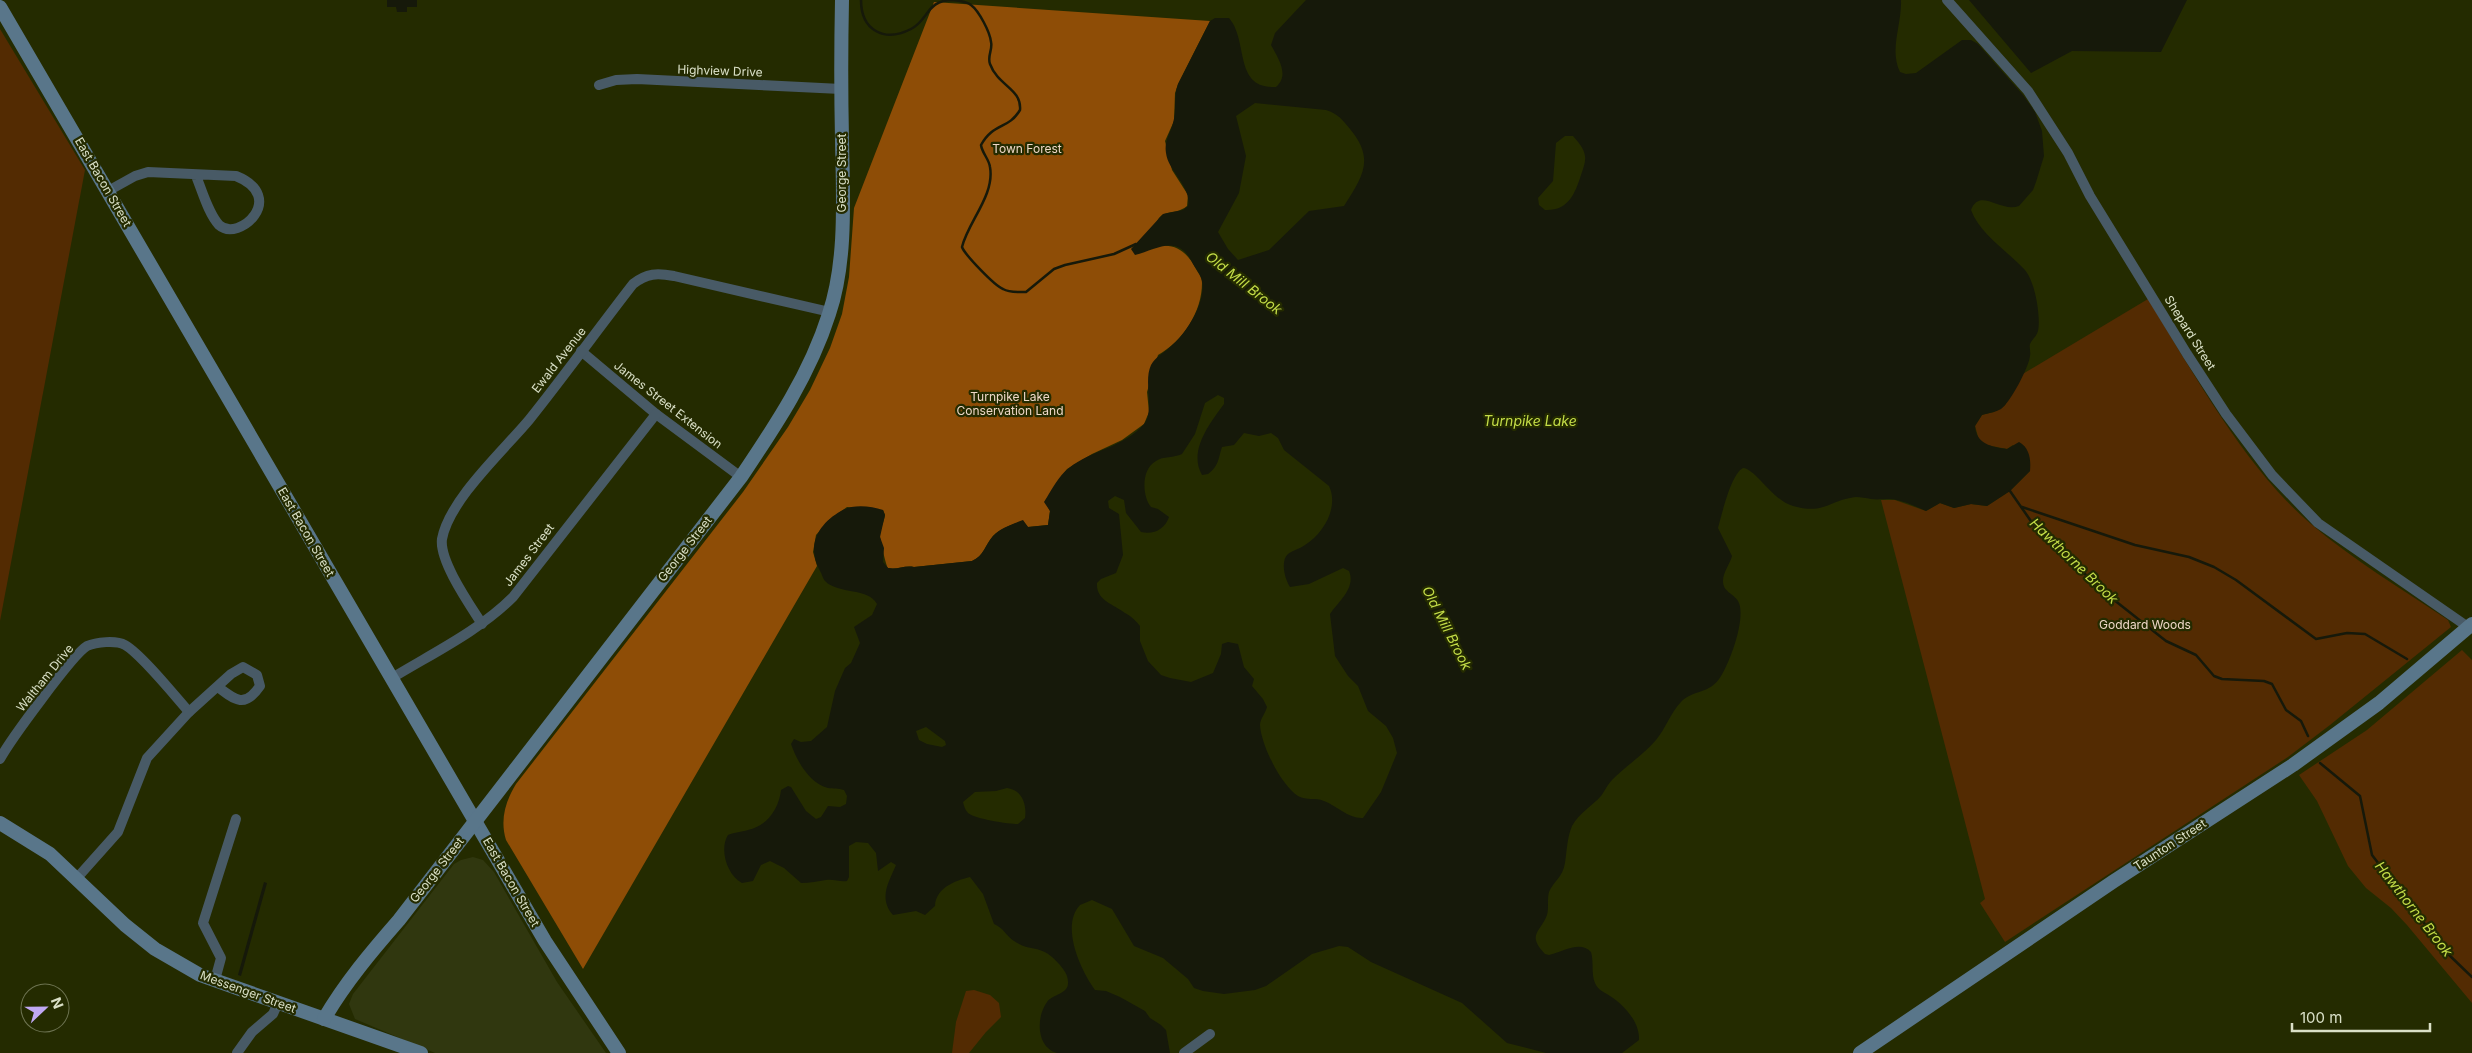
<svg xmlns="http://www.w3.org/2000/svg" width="2472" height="1053" viewBox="0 0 2472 1053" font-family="Inter,sans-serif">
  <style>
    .built { fill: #30370f }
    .green { fill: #532b02 }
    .forest { fill: #8e4d06 }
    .water { fill: #16190a; fill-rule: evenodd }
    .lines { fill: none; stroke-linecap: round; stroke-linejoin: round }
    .stream { stroke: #16190a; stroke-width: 2.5 }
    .street { stroke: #485a66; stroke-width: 10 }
    .secondary { stroke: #59768a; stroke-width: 14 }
    .labels { text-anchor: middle; stroke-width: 4.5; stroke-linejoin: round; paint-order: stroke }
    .street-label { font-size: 12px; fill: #dae0c7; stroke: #242b00 }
    .park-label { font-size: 12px; fill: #efd8c7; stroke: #242b00 }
    .water-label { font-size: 14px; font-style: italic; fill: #c4dd47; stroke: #242b00 }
  </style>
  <rect width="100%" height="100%" fill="#242b00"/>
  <!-- built -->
  <path class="built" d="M 473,857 L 483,860 L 494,872 L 557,982 L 606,1053 L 435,1053 L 355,1019 L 349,1004 L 353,994 L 454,864 L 461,860 Z"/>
  <!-- green -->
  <g class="green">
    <path d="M 0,29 L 85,170 L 0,621 Z"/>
    <path d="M 2148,299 C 2193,372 2245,468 2311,524 C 2353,560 2402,589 2448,620 L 2451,627 L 2330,725 L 2288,757 L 2005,942 L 1980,903 L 1985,899 L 1881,500 L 1895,500 L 1926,511 L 1940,503 L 1954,508 L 1971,504 L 1987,506 L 2010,491 L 2030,471 L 2013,445 L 2007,449 L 1986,445 L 1979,440 L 1975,426 L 1982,415 L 1994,412 L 2005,405 L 2021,375 Z"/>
    <path d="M 2462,650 L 2472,660 L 2472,1003 L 2407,925 L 2391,908 L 2366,888 L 2348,866 L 2317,801 L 2299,775 L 2367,730 Z"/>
    <path d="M 974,990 L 990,995 L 999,1003 L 1001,1017 L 986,1032 L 969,1053 L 952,1053 L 956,1022 L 966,991 Z"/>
  </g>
  <!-- forest -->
  <path class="forest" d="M 934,2 L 1210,21 L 1178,84 L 1175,93 L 1174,121 L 1165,141 L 1172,170 L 1188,195 L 1187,206 C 1180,212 1173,211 1164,214 C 1153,219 1154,237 1153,248 C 1173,241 1187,251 1196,269 C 1198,273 1202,277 1202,283 C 1202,312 1183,341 1158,355 L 1147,392 L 1149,412 L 1144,424 L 1122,440 L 1092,454 L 1067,469 L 1045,501 L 1050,511 L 1048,525 L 1028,527 L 1023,521 C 1013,524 1000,529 993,536 C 985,545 984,556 972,561 L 914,567 C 905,565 897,570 888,568 C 886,566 880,539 880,536 C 880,529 884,522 885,515 L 883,510 L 847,507 L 829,520 L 816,535 L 813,552 L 817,566 L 583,969 L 506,840 C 500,820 505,802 516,784 L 743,492 L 788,427 L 810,390 L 830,348 L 842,314 L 849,277 L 854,208 Z"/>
  <!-- water -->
  <g class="water">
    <path d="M 387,0 L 417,0 L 417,7 L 407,7 L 407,12 L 397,12 L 396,7 L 387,7 Z"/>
    <path d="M 1306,0 L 1901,0 C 1902,24 1889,50 1900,72 L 1906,74 L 1916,73 L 1962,40 L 1971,40 L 1978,44 L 2023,95 L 2035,112 L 2042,131 L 2044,156 L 2036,182 L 2033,190 L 2019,206 C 2000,213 1980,187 1971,210 C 1980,234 2007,251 2024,269 C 2035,280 2041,317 2038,331 C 2037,336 2032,339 2030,344 C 2029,348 2031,352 2030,356 C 2029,367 2010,403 2001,409 C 1996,412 1988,413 1982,415 L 1975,426 C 1976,444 1992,447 2007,449 L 2019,442 C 2030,448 2031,460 2030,471 L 2010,491 L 1987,506 L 1971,504 L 1954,508 L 1940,503 L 1926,511 C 1915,506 1902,500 1890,499 C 1883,499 1877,500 1871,499 C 1866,498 1861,497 1856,497 C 1829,500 1825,515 1793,506 C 1773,501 1756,469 1743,468 C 1731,474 1722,514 1718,528 L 1732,556 C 1730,564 1723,572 1723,581 C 1723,592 1733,593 1738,601 C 1747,616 1730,662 1721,676 C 1710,695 1693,689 1681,702 C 1671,712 1666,728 1656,740 C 1643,755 1626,766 1612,780 C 1607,785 1605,791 1601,796 C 1592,806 1579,813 1572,826 C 1567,838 1567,850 1565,863 C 1563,877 1553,882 1549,892 C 1547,899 1549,908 1547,915 C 1541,932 1526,934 1545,954 L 1549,955 C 1563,952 1580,940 1591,952 C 1594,962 1591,974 1595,983 C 1598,990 1604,992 1610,996 C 1624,1005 1640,1022 1639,1040 L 1622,1053 L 1546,1053 L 1507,1043 L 1462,1003 L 1371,962 L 1348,947 L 1339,946 L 1312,954 L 1266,986 L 1255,990 L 1224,994 L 1203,991 L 1194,988 L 1188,979 L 1163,958 L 1134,946 L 1112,909 L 1092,900 L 1080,905 C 1060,926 1081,971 1095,990 L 1106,991 L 1120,997 L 1145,1011 L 1150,1018 L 1161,1025 L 1166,1030 L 1170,1053 L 1057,1053 C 1036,1047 1036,1017 1047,1002 C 1053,994 1069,994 1068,982 C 1068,975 1064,970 1060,965 C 1040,942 1033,954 1014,941 C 1006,936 1004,928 994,924 L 983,894 L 970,877 C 954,881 936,888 935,906 L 925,915 L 916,911 L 893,915 C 878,898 889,882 896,865 L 891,862 L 878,871 L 876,853 L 868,843 L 856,842 L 849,846 L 849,877 L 847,881 C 840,882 834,879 826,880 C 818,881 810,883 801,883 L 784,868 L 770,861 L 761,865 L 753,881 L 742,883 C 727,875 719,849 728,835 C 735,832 741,832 748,830 C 767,826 779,809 781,790 L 788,786 L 791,787 L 806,811 L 816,819 L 821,817 L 828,806 L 840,807 L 846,804 L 847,796 L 844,790 C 838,788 834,789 828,788 C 809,783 797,761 791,744 L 794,739 L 801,742 L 811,741 L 827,727 L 835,691 L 845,668 L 851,663 L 860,643 L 854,627 L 872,615 L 877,604 C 868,587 839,595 825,581 C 823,579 822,574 820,571 C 806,546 818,524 841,511 C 853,504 870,506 883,510 L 885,515 L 880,537 L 884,548 L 883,562 L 888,568 C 898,570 904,565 914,567 L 972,561 C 984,556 985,545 993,536 C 1000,528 1013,524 1023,520 L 1028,527 L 1048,525 L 1050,511 L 1044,502 C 1051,491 1059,475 1069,468 C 1091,450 1125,447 1144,424 C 1155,411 1143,382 1151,365 C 1156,356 1163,354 1170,347 C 1186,334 1206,303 1202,281 C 1201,275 1196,269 1193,264 C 1178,233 1158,249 1135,255 L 1131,249 L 1163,214 L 1183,210 L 1188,206 C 1192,187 1168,171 1166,153 C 1164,141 1170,134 1173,123 C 1177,110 1173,97 1178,84 L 1210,21 L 1215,18 L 1229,18 C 1249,41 1233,89 1276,87 C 1290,75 1278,58 1271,45 L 1275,33 ZM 1255,103 L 1326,110 C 1338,114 1342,119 1350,129 C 1375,159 1363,176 1344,206 L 1309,211 L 1269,250 L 1238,260 L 1228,249 L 1218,232 L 1239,193 L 1246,156 L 1236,116 ZM 1565,136 L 1573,136 C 1578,142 1584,148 1585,156 C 1586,162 1583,169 1581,175 C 1575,194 1568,211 1545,210 L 1539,205 L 1538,198 L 1553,181 L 1556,143 ZM 1218,395 L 1224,398 L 1224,404 C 1210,423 1188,451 1202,475 L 1208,474 C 1219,466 1218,459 1222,447 L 1234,445 L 1244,433 L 1259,436 L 1271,433 L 1278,438 L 1284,450 L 1329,486 C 1339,507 1324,533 1305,545 C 1300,549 1293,550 1288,554 C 1280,561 1285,580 1290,587 L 1309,584 L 1343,568 L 1349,571 C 1356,588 1339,601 1330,614 L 1335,656 L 1348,676 L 1358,686 L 1368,711 L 1386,726 L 1393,738 L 1397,753 L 1381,792 L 1363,818 C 1349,819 1337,806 1324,801 C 1315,797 1307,801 1298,796 C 1281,785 1261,745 1260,725 C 1260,719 1265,714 1267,707 L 1263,699 L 1252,686 L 1254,679 L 1244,667 L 1238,644 L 1228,642 L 1222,644 L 1221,654 L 1213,673 L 1191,682 L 1170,678 L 1161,675 L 1148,661 L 1140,641 L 1140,626 C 1136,621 1131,616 1125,613 C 1114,604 1096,601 1097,583 L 1101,579 L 1116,573 L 1123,555 L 1119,514 L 1109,508 L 1108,501 L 1115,496 L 1124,500 L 1126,513 L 1141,532 C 1154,535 1165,529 1169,517 L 1158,509 L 1151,507 C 1142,496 1141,469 1156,461 C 1163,456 1174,458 1182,454 L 1195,434 L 1205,403 ZM 926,727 L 945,741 L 946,745 L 942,747 L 927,744 L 919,740 L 916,731 ZM 1007,788 C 1022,790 1027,804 1025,818 L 1018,824 C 1008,824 975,819 968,813 C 965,810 964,806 963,802 L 975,792 L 996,791 Z"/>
    <path d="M 1969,0 L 2187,0 L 2161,52 L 2072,51 L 2031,73 Z"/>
    <path d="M 264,882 L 267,883 L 241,976 L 238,975 Z"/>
  </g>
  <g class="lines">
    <!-- stream -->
    <g class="stream">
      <path d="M 861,0 C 861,30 884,43 911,29 C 929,20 926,0 953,0 C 959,1 966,1 971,5 C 979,11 990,32 991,42 C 993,49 987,56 990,64 C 998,86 1022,89 1020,110 C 1008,130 994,122 981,145 C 982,153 989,159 990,167 C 995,195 968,222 962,247 C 965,255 995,286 1003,289 C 1010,293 1019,292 1026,292 L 1054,269 L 1065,265 L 1114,254 L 1136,244"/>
      <path d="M 2010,491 L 2035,527 L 2104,592 L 2166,641 L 2196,655 L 2214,676 L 2222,679 L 2264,681 L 2272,684 L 2286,710 L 2301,721 L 2308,736"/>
      <path d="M 2022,507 L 2135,545 L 2189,557 L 2214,567 L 2236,580 L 2316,639 L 2347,633 L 2365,634 L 2407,659"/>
      <path d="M 2320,763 L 2360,796 L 2372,855 L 2447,953 L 2472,977"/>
    </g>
    <!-- street -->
    <g class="street">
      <path d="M 1947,0 L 2028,91 L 2068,153 L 2090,196 L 2187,354 L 2226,414 L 2272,475 L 2318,523 L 2468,627"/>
      <path d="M 599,85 L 616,80 L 637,79 L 841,89"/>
      <path d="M 108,191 L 135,176 L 148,172 L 236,176 C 288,197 239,243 219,225 C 208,213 202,190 196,176"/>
      <path d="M 581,351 L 656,414 L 741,477"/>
      <path d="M 482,624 C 470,605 439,561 442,539 C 449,500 504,450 529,420 C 565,375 598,329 633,284 C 647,273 657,273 674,276 L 830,312"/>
      <path d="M 392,678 C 433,653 479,631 513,597 L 656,414"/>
      <path d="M 0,759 C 9,742 73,654 87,646 C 96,642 116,640 125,645 C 141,654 175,696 189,712"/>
      <path d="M 77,878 L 118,832 L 147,758 L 189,712 L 231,674 L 243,667 L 257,675 L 260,686 C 245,708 236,701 218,687"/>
      <path d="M 215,980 L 221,958 L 203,923 L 236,819"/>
      <path d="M 237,1053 L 252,1032 L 273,1014 L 278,1003"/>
      <path d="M 1184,1053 L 1210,1034"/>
    </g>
    <!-- secondary -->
    <g class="secondary">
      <path d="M 0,7 L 545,941 L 619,1053"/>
      <path d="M 0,823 L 50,854 L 125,925 L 155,949 L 200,975 L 421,1053"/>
      <path d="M 324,1019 C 345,983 371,952 399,920 L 741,477 C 776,425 810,374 829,314 C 847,261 843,196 842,140 C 841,94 841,47 842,0"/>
      <path d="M 1860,1053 L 2114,881 L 2293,765 L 2379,703 L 2472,624"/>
    </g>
  </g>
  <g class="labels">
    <!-- street labels -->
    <g class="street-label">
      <text transform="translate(720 71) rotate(2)" y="4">Highview Drive</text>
      <text transform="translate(842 173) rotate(-90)" y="4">George Street</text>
      <text transform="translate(103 182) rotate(60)" y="4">East Bacon Street</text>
      <text transform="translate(2190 333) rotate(58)" y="4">Shepard Street</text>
      <text transform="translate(559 360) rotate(-52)" y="4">Ewald Avenue</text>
      <text transform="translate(668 405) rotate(38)" y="4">James Street Extension</text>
      <text transform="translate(306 532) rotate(60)" y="4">East Bacon Street</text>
      <text transform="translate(685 549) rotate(-52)" y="4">George Street</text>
      <text transform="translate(529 555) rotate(-53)" y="4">James Street</text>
      <text transform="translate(45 678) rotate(-51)" y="4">Waltham Drive</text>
      <text transform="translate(2170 845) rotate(-33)" y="4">Taunton Street</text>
      <text transform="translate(437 870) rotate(-52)" y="4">George Street</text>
      <text transform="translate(511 882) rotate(60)" y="4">East Bacon Street</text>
      <text transform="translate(248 992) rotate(20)" y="4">Messenger Street</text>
    </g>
    <!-- park labels -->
    <g class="park-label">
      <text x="1027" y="153">Town Forest</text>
      <text x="1010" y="401">Turnpike Lake<tspan x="1010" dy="14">Conservation Land</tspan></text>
      <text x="2145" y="629">Goddard Woods</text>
    </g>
    <!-- water labels -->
    <g class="water-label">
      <text transform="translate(1244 283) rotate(38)" y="5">Old Mill Brook</text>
      <text x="1530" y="426">Turnpike Lake</text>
      <text transform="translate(2074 561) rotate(44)" y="5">Hawthorne Brook</text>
      <text transform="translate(1447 628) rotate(63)" y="5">Old Mill Brook</text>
      <text transform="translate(2414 909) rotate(52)" y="5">Hawthorne Brook</text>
    </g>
  </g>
  <!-- north arrow -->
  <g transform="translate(45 1008) rotate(68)"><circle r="24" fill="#242b00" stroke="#6d7350"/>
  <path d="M0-4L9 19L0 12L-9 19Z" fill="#c0a8f3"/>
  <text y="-8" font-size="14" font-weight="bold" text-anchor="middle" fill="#dae0c7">N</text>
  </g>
  <!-- scale -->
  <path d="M2292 1023v8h138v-8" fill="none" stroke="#dae0c7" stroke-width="2.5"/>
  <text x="2300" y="1023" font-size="15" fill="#dae0c7" stroke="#242b00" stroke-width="4" paint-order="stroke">100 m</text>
</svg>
